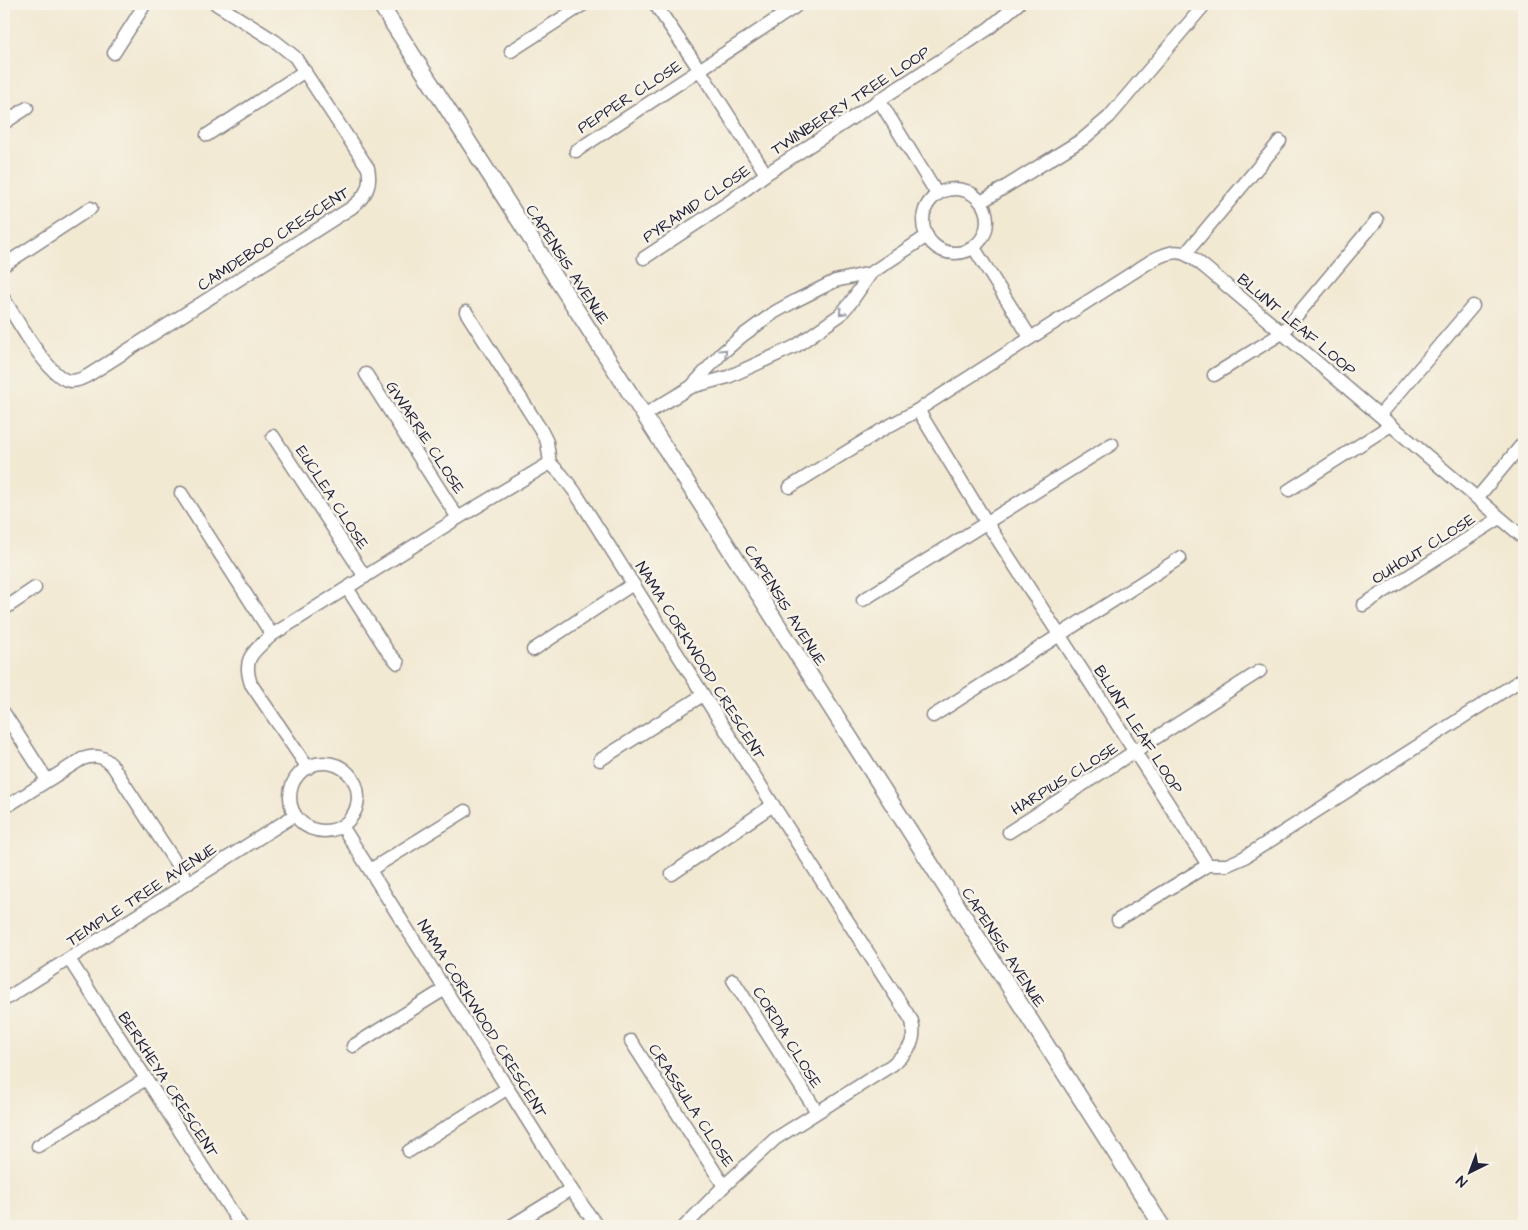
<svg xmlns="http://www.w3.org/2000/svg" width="1528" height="1230" viewBox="0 0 1528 1230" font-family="'Architects Daughter',sans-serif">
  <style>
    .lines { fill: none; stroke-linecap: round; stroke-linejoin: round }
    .minor-casing { stroke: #8a8687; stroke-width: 15 }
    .tertiary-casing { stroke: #8a8687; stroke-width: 18 }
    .minor { stroke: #fff; stroke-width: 12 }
    .tertiary { stroke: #fff; stroke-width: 15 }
    .oneway { stroke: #9c9ca7 }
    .labels { text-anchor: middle; stroke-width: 5; stroke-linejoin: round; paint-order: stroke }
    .street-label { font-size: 16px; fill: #22223b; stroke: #f7f3e8 }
  </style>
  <rect width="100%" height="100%" fill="#f7f3e8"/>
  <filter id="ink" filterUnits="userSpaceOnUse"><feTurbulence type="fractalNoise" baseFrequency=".02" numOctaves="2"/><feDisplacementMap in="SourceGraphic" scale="10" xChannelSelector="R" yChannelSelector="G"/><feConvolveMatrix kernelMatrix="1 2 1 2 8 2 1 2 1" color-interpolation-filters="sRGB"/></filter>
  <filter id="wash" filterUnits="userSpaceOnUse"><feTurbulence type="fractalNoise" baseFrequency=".0096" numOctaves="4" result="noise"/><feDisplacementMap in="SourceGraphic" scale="20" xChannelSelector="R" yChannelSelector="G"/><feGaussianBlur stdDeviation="1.12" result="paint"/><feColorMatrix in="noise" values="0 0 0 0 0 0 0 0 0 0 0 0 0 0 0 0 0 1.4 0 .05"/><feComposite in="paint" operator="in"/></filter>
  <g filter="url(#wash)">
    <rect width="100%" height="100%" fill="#f2e9d3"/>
  </g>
  <g filter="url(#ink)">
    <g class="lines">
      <defs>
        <g id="minor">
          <path d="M 655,4 L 699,69 L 766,174"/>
          <path d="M 511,51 L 584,4"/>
          <path d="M 114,53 L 145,4"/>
          <path d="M 879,100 L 937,194"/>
          <path d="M 4,123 L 27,108"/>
          <path d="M 207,135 L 305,71"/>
          <path d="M 576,151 L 795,7"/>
          <circle cx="955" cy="221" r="32"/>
          <path d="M 981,202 L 1083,139 L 1109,117 L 1205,4"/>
          <path d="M 974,248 L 1030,337"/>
          <path d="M 1186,253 L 1280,141"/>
          <path d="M 644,258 L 729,202 L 766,174 L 967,43 L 988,29 L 1018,4"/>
          <path d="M 4,265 L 91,208"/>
          <path d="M 4,299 C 15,316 50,381 71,381 C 78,381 86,377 92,373 L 351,208 C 365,197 372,187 368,168 L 295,57 L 275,41 L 216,4"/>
          <path d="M 466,312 L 541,430 L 547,442 L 550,463"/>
          <path d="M 366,374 L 458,518"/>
          <path d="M 1214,375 L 1282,333 L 1377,220"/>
          <path d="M 691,387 L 721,354 L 742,336 L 775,312 L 795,301 L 835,281 L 871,273 L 927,236"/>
          <path d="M 918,410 L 987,523 L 1208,865"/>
          <path d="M 644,415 L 691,387 L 728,377 L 796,346 L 840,315 L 851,302 L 871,273"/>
          <path d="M 1380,415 L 1473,306"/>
          <path d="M 273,436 L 365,577"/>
          <path d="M 550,463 L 562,475 L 575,492 L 773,805 L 912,1021 C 917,1043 908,1051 892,1065 L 775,1139 L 724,1186 L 685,1226"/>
          <path d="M 790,487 L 880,431 L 918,410 L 1151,261 C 1177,246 1185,251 1207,269 L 1524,538"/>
          <path d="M 1289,490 L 1391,425"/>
          <path d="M 181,493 L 272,635"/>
          <path d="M 1478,497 L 1524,442"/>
          <path d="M 347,588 L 388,652 L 398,663"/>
          <path d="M 863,600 L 1112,444"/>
          <path d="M 1363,605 L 1500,518"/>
          <path d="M 4,609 L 35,588"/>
          <path d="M 533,650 L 633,584"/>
          <path d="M 4,713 L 47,780"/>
          <path d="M 933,716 L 1180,558"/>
          <path d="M 600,760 L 703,695"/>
          <circle cx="324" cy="797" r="34"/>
          <path d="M 308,768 L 251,684 C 242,658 253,652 272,635 L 458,518 L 550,463"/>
          <path d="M 4,808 L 82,759 C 96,754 105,756 114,768 L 189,883"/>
          <path d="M 342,826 L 571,1189 L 597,1226"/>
          <path d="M 1009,832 L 1260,671"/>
          <path d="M 1208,865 L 1227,865 L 1243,858 L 1524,678"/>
          <path d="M 370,870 L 465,811"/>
          <path d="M 672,874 L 773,805"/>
          <path d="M 1118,920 L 1208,865"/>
          <path d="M 69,959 L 241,1226"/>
          <path d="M 733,980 L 817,1112"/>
          <path d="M 4,1000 L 295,815"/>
          <path d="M 631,1041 L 724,1186"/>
          <path d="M 353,1046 L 445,989"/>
          <path d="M 38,1146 L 146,1079"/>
          <path d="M 409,1151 L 508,1088"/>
          <path d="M 511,1226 L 571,1189"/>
        </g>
        <path id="tertiary" d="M 380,4 L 644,415 L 1162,1226"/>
      </defs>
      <!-- minor casing -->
      <use href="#minor" class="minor-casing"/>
      <!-- tertiary casing -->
      <use href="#tertiary" class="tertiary-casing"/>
      <!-- minor -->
      <use href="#minor" class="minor"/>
      <!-- tertiary -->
      <use href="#tertiary" class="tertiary"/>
    </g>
    <!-- one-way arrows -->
    <defs><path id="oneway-chevron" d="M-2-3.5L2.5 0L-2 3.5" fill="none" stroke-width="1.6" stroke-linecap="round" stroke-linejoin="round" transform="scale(1.25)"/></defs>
    <g class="oneway">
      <use href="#oneway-chevron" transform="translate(842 312) rotate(134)"/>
      <use href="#oneway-chevron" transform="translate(724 352) rotate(-43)"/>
    </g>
  </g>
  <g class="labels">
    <!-- street labels -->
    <g class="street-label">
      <text transform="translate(629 96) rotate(-33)" y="6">PEPPER CLOSE</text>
      <text transform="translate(850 100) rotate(-33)" y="6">TWINBERRY TREE LOOP</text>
      <text transform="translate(696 203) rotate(-34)" y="6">PYRAMID CLOSE</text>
      <text transform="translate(273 238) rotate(-33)" y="6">CAMDEBOO CRESCENT</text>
      <text transform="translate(568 264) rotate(57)" y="6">CAPENSIS AVENUE</text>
      <text transform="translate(1297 324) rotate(40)" y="6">BLUNT LEAF LOOP</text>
      <text transform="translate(426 437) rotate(57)" y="6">GWARRIE CLOSE</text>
      <text transform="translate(333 497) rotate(57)" y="6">EUCLEA CLOSE</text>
      <text transform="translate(1423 548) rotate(-32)" y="6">OUHOUT CLOSE</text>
      <text transform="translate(786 605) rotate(58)" y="6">CAPENSIS AVENUE</text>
      <text transform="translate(701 660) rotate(58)" y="6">NAMA CORKWOOD CRESCENT</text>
      <text transform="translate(1139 729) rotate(57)" y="6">BLUNT LEAF LOOP</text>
      <text transform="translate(1064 778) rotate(-32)" y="6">HARPIUS CLOSE</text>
      <text transform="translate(141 894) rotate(-33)" y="6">TEMPLE TREE AVENUE</text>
      <text transform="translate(1004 947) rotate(57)" y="6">CAPENSIS AVENUE</text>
      <text transform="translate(483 1018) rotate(58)" y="6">NAMA CORKWOOD CRESCENT</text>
      <text transform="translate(788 1037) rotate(58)" y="6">CORDIA CLOSE</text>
      <text transform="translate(169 1084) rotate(57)" y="6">BERKHEYA CRESCENT</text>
      <text transform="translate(692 1105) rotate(57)" y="6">CRASSULA CLOSE</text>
    </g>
  </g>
  <!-- margin -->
  <rect width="1528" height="1230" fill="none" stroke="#f7f3e8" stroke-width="20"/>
  <!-- north arrow -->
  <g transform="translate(1470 1172) rotate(222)" stroke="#f7f3e8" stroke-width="4" paint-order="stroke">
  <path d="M0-4L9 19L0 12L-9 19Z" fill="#22223b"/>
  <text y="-8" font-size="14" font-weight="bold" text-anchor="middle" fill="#22223b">N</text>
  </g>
</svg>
